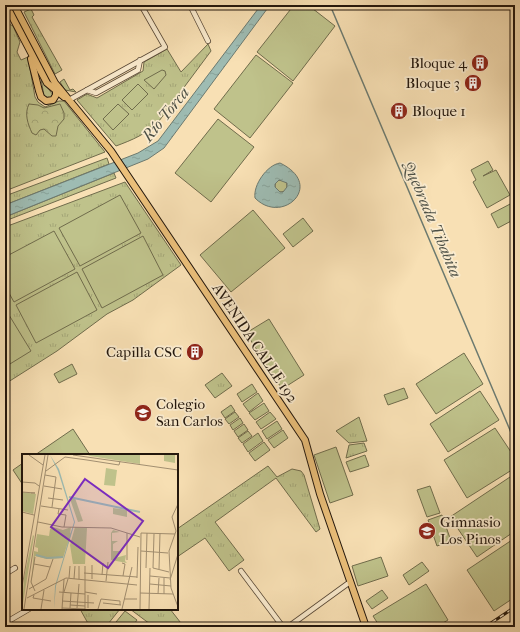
<svg xmlns="http://www.w3.org/2000/svg" width="520" height="632" viewBox="0 0 520 632" font-family="'IM FELL French Canon',serif">
  <style>
    .grass { fill: url(#grass-tufts); stroke: #706c4c }
    .forest { fill: url(#forest-crowns); stroke: #706c4c }
    .pitch { fill: #bfc28b; stroke: #706c4c }
    .water { fill: url(#water-ripples); stroke: #6c7a70; fill-rule: evenodd }
    .lines { fill: none; stroke-linecap: round; stroke-linejoin: round }
    .stream { stroke: #6c7a70; stroke-width: 1.5 }
    .minor-casing { stroke: #584836; stroke-width: 6 }
    .major-casing { stroke: #22160c; stroke-width: 8 }
    .minor { stroke: #faebce; stroke-width: 4.5 }
    .major { stroke: #ecc07a; stroke-width: 6 }
    .rail-casing { stroke: #22160c; stroke-width: 3 }
    .rail { stroke: #faebce; stroke-width: 1.5; stroke-dasharray: 4.5; stroke-linecap: butt }
    .labels { text-anchor: middle; stroke-width: 3.5; stroke-linejoin: round; paint-order: stroke }
    .poi-label { font-size: 15px; fill: #22160c; stroke: #faebce; text-anchor: end }
    .street-label { font-size: 15px; fill: #22160c; stroke: #faebce }
    .water-label { font-size: 16px; font-style: italic; fill: #4d5046; stroke: #faebce }
    .inset-river { fill: none; stroke: #9ebcb3; stroke-width: 2 }
    .inset-road { fill: none; stroke: #a28f71; stroke-width: 1 }
    .view { fill: #7b2cbf; fill-opacity: 0.15; stroke: #7b2cbf; stroke-width: 2 }
    .inset-edge { fill: none; stroke: #22160c; stroke-width: 2 }
  </style>
  <defs>
    <pattern id="grass-tufts" width="24" height="20" patternUnits="userSpaceOnUse"><rect width="24" height="20" fill="#bfc28b"/><path d="M3 7l-1-3M5 7V3M7 7l1-3M15 17l-1-3M17 17v-4M19 17l1-3" fill="none" stroke="#a4a677"/></pattern>
    <pattern id="forest-crowns" width="20" height="18" patternUnits="userSpaceOnUse"><rect width="20" height="18" fill="#bfc28b"/><path d="M2 6a3 3 0 1 1 6 0M12 15a3 3 0 1 1 6 0" fill="none" stroke="#a4a677"/></pattern>
    <pattern id="water-ripples" width="26" height="14" patternUnits="userSpaceOnUse"><rect width="26" height="14" fill="#9ebcb3"/><path d="M2 4q2-2 4 0t4 0M15 11q2-2 4 0t4 0" fill="none" stroke="#88a199"/></pattern>
  </defs>
  <rect width="100%" height="100%" fill="#f8e0b4"/>
  <filter id="stains"><feTurbulence type="fractalNoise" baseFrequency=".005" numOctaves="4"/><feColorMatrix values="0 0 0 0 .2 0 0 0 0 .09 0 0 0 0 .02 0 0 0 .5 -.17"/></filter>
  <radialGradient id="worn" r=".72"><stop offset=".6" stop-color="#630" stop-opacity="0"/><stop offset="1" stop-color="#630" stop-opacity=".3"/></radialGradient>
  <!-- grass -->
  <g class="grass">
    <path d="M 31,9 L 34,15 L 32,17 L 62,70 L 55,74 L 24,12 Z"/>
    <path d="M 7,23 L 13,26 L 20,42 L 17,52 L 21,60 L 28,57 L 35,97 L 38,102 L 45,107 L 59,101 L 64,101 L 105,152 L 5,191 L 5,24 Z"/>
    <path d="M 208,44 L 211,51 L 159,121 C 147,134 132,140 116,146 L 77,100 L 87,94 L 97,98 L 143,71 L 144,62 L 167,49 L 181,72 Z"/>
    <path d="M 41,79 L 53,95 L 53,97 L 48,99 L 44,96 Z"/>
    <path d="M 64,79 L 70,90 L 73,89 L 76,92 L 65,90 L 60,82 Z"/>
    <path d="M 107,158 L 109,164 L 5,205 L 5,196 Z"/>
    <path d="M 114,173 L 116,178 L 5,221 L 5,217 Z"/>
    <circle cx="281" cy="186" r="6"/>
    <path d="M 125,182 L 181,265 L 133,300 L 107,314 L 57,351 L 5,384 L 5,227 Z"/>
    <path d="M 222,373 L 232,386 L 215,398 L 205,385 Z"/>
    <path d="M 359,417 L 367,441 L 349,443 L 336,431 Z"/>
    <path d="M 364,443 L 367,451 L 346,458 L 349,445 Z"/>
    <path d="M 268,466 L 277,477 L 292,469 L 301,471 L 304,475 L 320,529 L 316,532 L 276,478 L 215,522 L 244,560 L 229,571 L 205,538 L 177,557 L 177,529 Z"/>
    <path d="M 80,609 L 120,609 L 108,624 L 112,627 L 90,627 Z"/>
    <path d="M 130,609 L 170,609 L 184,627 L 154,627 Z"/>
  </g>
  <!-- forest -->
  <path class="forest" d="M 29,104 L 38,105 L 44,108 L 60,104 L 64,113 L 64,119 L 58,126 L 56,136 L 52,136 L 44,129 L 40,130 L 36,135 L 32,133 C 28,124 24,114 29,104 Z"/>
  <!-- pitch -->
  <g class="pitch">
    <path d="M 294,5 L 308,5 L 335,26 L 293,81 L 257,52 Z"/>
    <path d="M 256,55 L 293,83 L 250,138 L 214,109 Z"/>
    <path d="M 162,70 L 165,71 L 166,75 L 154,89 L 144,80 Z"/>
    <path d="M 138,84 L 148,94 L 132,110 L 122,100 Z"/>
    <path d="M 118,104 L 129,114 L 113,130 L 103,119 Z"/>
    <path d="M 218,119 L 254,147 L 211,202 L 175,173 Z"/>
    <path d="M 488,161 L 493,170 L 483,176 L 496,170 L 510,195 L 487,208 L 473,182 L 476,180 L 471,170 Z"/>
    <path d="M 120,195 L 141,233 L 80,266 L 59,228 Z"/>
    <path d="M 514,202 L 515,219 L 498,228 L 491,214 Z"/>
    <path d="M 253,210 L 285,248 L 231,292 L 200,255 Z"/>
    <path d="M 303,218 L 313,231 L 293,247 L 283,234 Z"/>
    <path d="M 54,231 L 75,269 L 14,302 L 5,286 L 5,257 Z"/>
    <path d="M 143,236 L 163,275 L 102,308 L 82,269 Z"/>
    <path d="M 77,272 L 97,310 L 36,343 L 16,305 Z"/>
    <path d="M 9,315 L 31,351 L 5,367 L 5,317 Z"/>
    <path d="M 269,319 L 304,375 L 282,389 L 246,333 Z"/>
    <path d="M 464,353 L 483,384 L 436,414 L 416,384 Z"/>
    <path d="M 72,364 L 77,374 L 59,383 L 54,374 Z"/>
    <path d="M 252,384 L 257,392 L 242,402 L 237,394 Z"/>
    <path d="M 404,388 L 408,398 L 388,405 L 384,395 Z"/>
    <path d="M 480,391 L 499,420 L 448,452 L 430,424 Z"/>
    <path d="M 258,393 L 263,401 L 249,412 L 243,404 Z"/>
    <path d="M 264,403 L 269,411 L 255,420 L 249,413 Z"/>
    <path d="M 231,405 L 235,411 L 225,418 L 221,412 Z"/>
    <path d="M 235,412 L 239,417 L 229,424 L 225,419 Z"/>
    <path d="M 270,412 L 276,419 L 261,429 L 256,422 Z"/>
    <path d="M 240,418 L 243,423 L 233,430 L 230,425 Z"/>
    <path d="M 277,421 L 282,429 L 267,439 L 262,431 Z"/>
    <path d="M 244,424 L 248,430 L 238,437 L 234,431 Z"/>
    <path d="M 495,428 L 515,458 L 515,468 L 467,498 L 444,460 Z"/>
    <path d="M 73,429 L 90,455 L 35,455 Z"/>
    <path d="M 283,430 L 288,438 L 274,448 L 268,440 Z"/>
    <path d="M 248,431 L 252,436 L 242,443 L 238,438 Z"/>
    <path d="M 258,433 L 263,441 L 248,452 L 243,444 Z"/>
    <path d="M 264,442 L 270,450 L 255,461 L 249,453 Z"/>
    <path d="M 336,447 L 353,495 L 330,503 L 314,455 Z"/>
    <path d="M 365,455 L 369,466 L 350,472 L 346,462 Z"/>
    <path d="M 23,463 L 23,485 L 13,470 Z"/>
    <path d="M 510,477 L 515,484 L 515,531 L 477,557 L 450,517 Z"/>
    <path d="M 430,486 L 440,513 L 427,517 L 417,490 Z"/>
    <path d="M 442,515 L 451,541 L 437,546 L 428,520 Z"/>
    <path d="M 515,538 L 515,597 L 494,611 L 467,570 Z"/>
    <path d="M 381,557 L 388,576 L 358,586 L 352,566 Z"/>
    <path d="M 422,562 L 429,571 L 409,585 L 403,575 Z"/>
    <path d="M 426,584 L 448,620 L 436,627 L 380,627 L 373,616 Z"/>
    <path d="M 382,590 L 388,598 L 372,609 L 366,601 Z"/>
    <path d="M 125,611 L 137,620 L 132,627 L 122,627 L 116,622 Z"/>
  </g>
  <!-- water -->
  <g class="water">
    <path d="M 261,5 L 270,5 L 164,148 L 148,159 L 5,217 L 5,205 L 138,153 L 158,141 Z"/>
    <path d="M 280,163 C 326,185 282,226 255,198 C 253,185 267,165 280,163 ZM 279,180 L 287,183 L 287,187 L 283,192 L 280,192 L 275,187 L 275,184 Z"/>
  </g>
  <g class="lines">
    <!-- stream -->
    <path class="stream" d="M 330,5 L 515,442"/>
    <defs>
      <g id="minor">
        <path d="M 190,5 L 208,41"/>
        <path d="M 87,90 L 96,93 L 138,70 L 140,60"/>
        <path d="M 69,100 L 165,47 L 141,5"/>
        <path d="M 241,571 L 283,627"/>
        <path d="M 5,574 L 15,568"/>
        <path d="M 5,623 L 29,609"/>
        <path d="M 288,627 L 350,582"/>
      </g>
      <g id="major">
        <path d="M 6,5 L 47,83 L 64,97"/>
        <path d="M 14,5 L 55,83 L 111,151 L 305,440 L 320,494 L 366,627"/>
        <path d="M 31,59 L 39,91 L 41,97 L 46,101 L 53,100 L 56,95 L 56,89"/>
      </g>
    </defs>
    <!-- minor casing -->
    <use href="#minor" class="minor-casing"/>
    <!-- major casing -->
    <use href="#major" class="major-casing"/>
    <!-- minor -->
    <use href="#minor" class="minor"/>
    <!-- major -->
    <use href="#major" class="major"/>
    <defs>
      <path id="rail" d="M 485,627 L 515,607"/>
    </defs>
    <!-- rail casing -->
    <use href="#rail" class="rail-casing"/>
    <!-- rail -->
    <use href="#rail" class="rail"/>
  </g>
  <!-- icons -->
  <defs>
    <symbol id="building-disc" viewBox="-11 -11 22 22"><circle r="9.5" fill="#8f2418" stroke="#faebce"/><path d="M-4-6H4V6H1V3H-1V6H-4ZM-2.5-4.3h1.7v1.8h-1.7ZM.8-4.3h1.7v1.8H.8ZM-2.5-1h1.7V.8h-1.7ZM.8-1h1.7V.8H.8Z" fill="#fff"/></symbol>
    <symbol id="school-disc" viewBox="-11 -11 22 22"><circle r="9.5" fill="#8f2418" stroke="#faebce"/><path d="M0-5L7-2L0 1L-7-2ZM-4 1L0 2.5L4 1V4Q0 6-4 4Z" fill="#fff"/></symbol>
  </defs>
  <g fill-rule="evenodd">
    <use href="#building-disc" x="470" y="53" width="20" height="20"/>
    <use href="#building-disc" x="463" y="73" width="20" height="20"/>
    <use href="#building-disc" x="389" y="101" width="20" height="20"/>
    <use href="#building-disc" x="185" y="342" width="20" height="20"/>
    <use href="#school-disc" x="133" y="403" width="20" height="20"/>
    <use href="#school-disc" x="417" y="521" width="20" height="20"/>
  </g>
  <g class="labels">
    <!-- poi labels -->
    <g class="poi-label">
      <text x="467" y="68">Bloque 4</text>
      <text x="460" y="88">Bloque 3</text>
      <text x="412" y="116" text-anchor="start">Bloque 1</text>
      <text x="182" y="357">Capilla CSC</text>
      <text x="156" y="409" text-anchor="start">Colegio<tspan x="156" dy="17">San Carlos</tspan></text>
      <text x="440" y="527" text-anchor="start">Gimnasio<tspan x="440" dy="17">Los Pinos</tspan></text>
    </g>
    <!-- street labels -->
    <g class="street-label">
      <text transform="translate(255 343) rotate(56)" y="5">AVENIDA CALLE 192</text>
    </g>
    <!-- water labels -->
    <g class="water-label">
      <text transform="translate(165 114) rotate(-51)" y="6">Río Torca</text>
      <text transform="translate(433 219) rotate(67)" y="6">Quebrada Tibabita</text>
    </g>
  </g>
  <!-- overview -->
  <g transform="translate(22 454)">
    <rect width="156" height="156" fill="#f8e0b4"/>
    <path d="M 142,1 L 153,1 L 153,9 L 142,7 ZM 0,38 L 14,40 L 11,60 L 0,57 ZM 31,73 L 41,76 L 49,73 L 48,80 L 51,74 L 44,97 L 46,88 L 41,104 L 25,105 L 13,102 L 9,132 L 12,97 L 16,98 L 16,94 L 13,93 L 15,80 L 27,82 L 28,75 ZM 53,73 L 65,74 L 63,110 L 51,110 L 48,91 ZM 91,76 L 98,78 L 90,79 L 90,87 L 96,87 L 91,90 L 91,97 L 98,97 L 93,104 L 104,101 L 103,107 L 105,109 L 89,106 L 89,79 ZM 11,81 L 12,82 L 0,155 L 2,124 Z" fill="#bfc28b"/>
    <path d="M 66,1 L 118,1 L 118,10 L 68,2 Z" fill="#bfc28b"/>
    <path d="M 84,14 L 95,16 L 93,32 L 82,31 ZM 53,44 L 61,67 L 56,68 L 48,45 ZM 91,54 L 105,56 L 105,63 L 91,60 ZM 52,92 L 57,93 L 57,101 L 58,93 L 63,93 L 62,109 L 53,108 Z" fill="#bfc28b"/>
    <path d="M 28,1 L 37,15 L 53,68 L 34,132 L 32,155 L 33,132 L 52,68 L 36,17 Z" fill="#9ebcb3"/>
    <path class="inset-river" d="M 47,43 L 118,58M 14,101 L 25,104 L 41,103"/>
    <path class="inset-road" d="M 7,1 L 21,11M 51,1 L 65,3M 65,3 L 156,16M 65,6 L 97,11 L 98,7M 24,17 L 43,3 L 65,6M 23,21 L 34,23 L 30,53M 0,28 L 13,29 L 17,32M 22,32 L 40,35M 0,38 L 13,39 L 9,39M 26,44 L 41,46M 156,50 L 150,63 L 154,77 L 147,97 L 149,134 L 156,153M 19,52 L 46,56M 37,55 L 36,60 L 44,61 L 42,73M 0,58 L 12,61M 16,68 L 40,73 L 89,74 L 118,83M 105,79 L 105,106M 119,97 L 146,99M 13,103 L 9,128 L 13,137M 100,109 L 103,110 L 101,122M 12,110 L 28,113M 63,112 L 63,155M 124,114 L 125,79M 131,114 L 132,80M 131,114 L 147,118M 137,115 L 138,79M 62,119 L 115,123M 80,121 L 81,109M 128,122 L 148,124M 47,124 L 48,112M 115,124 L 116,93M 52,125 L 53,112M 57,125 L 57,112M 70,125 L 70,111M 148,126 L 156,100M 84,127 L 86,108M 156,129 L 156,108M 128,130 L 149,132M 0,133 L 23,1M 7,135 L 24,125 L 31,105M 37,138 L 63,140M 42,138 L 46,125M 63,138 L 75,140M 118,139 L 151,140M 136,140 L 137,124M 142,140 L 142,124M 12,141 L 11,144 L 29,147M 5,144 L 44,124 L 115,131M 102,145 L 115,145M 40,147 L 72,149M 81,149 L 99,151M 48,151 L 63,152M 40,154 L 63,155M 48,154 L 49,139M 55,154 L 57,130M 66,154 L 66,141M 2,155 L 26,1M 19,155 L 22,136M 40,155 L 42,125M 76,155 L 79,145 L 98,147 L 98,151M 100,155 L 110,113M 118,155 L 119,79 L 153,80M 127,155 L 128,114"/>
    <path class="view" d="M 63,25 L 121,67 L 86,114 L 29,73 Z"/>
    <rect width="156" height="156" class="inset-edge"/>
  </g>
  <!-- margin -->
  <rect width="520" height="632" fill="none" stroke="#f8e0b4" stroke-width="20"/>
  <rect x="6" y="6" width="508" height="620" fill="none" stroke="#22160c" stroke-width="2"/>
  <rect x="10" y="10" width="500" height="612" fill="none" stroke="#22160c"/>
  <rect width="100%" height="100%" filter="url(#stains)"/>
  <rect width="100%" height="100%" fill="url(#worn)"/>
</svg>
